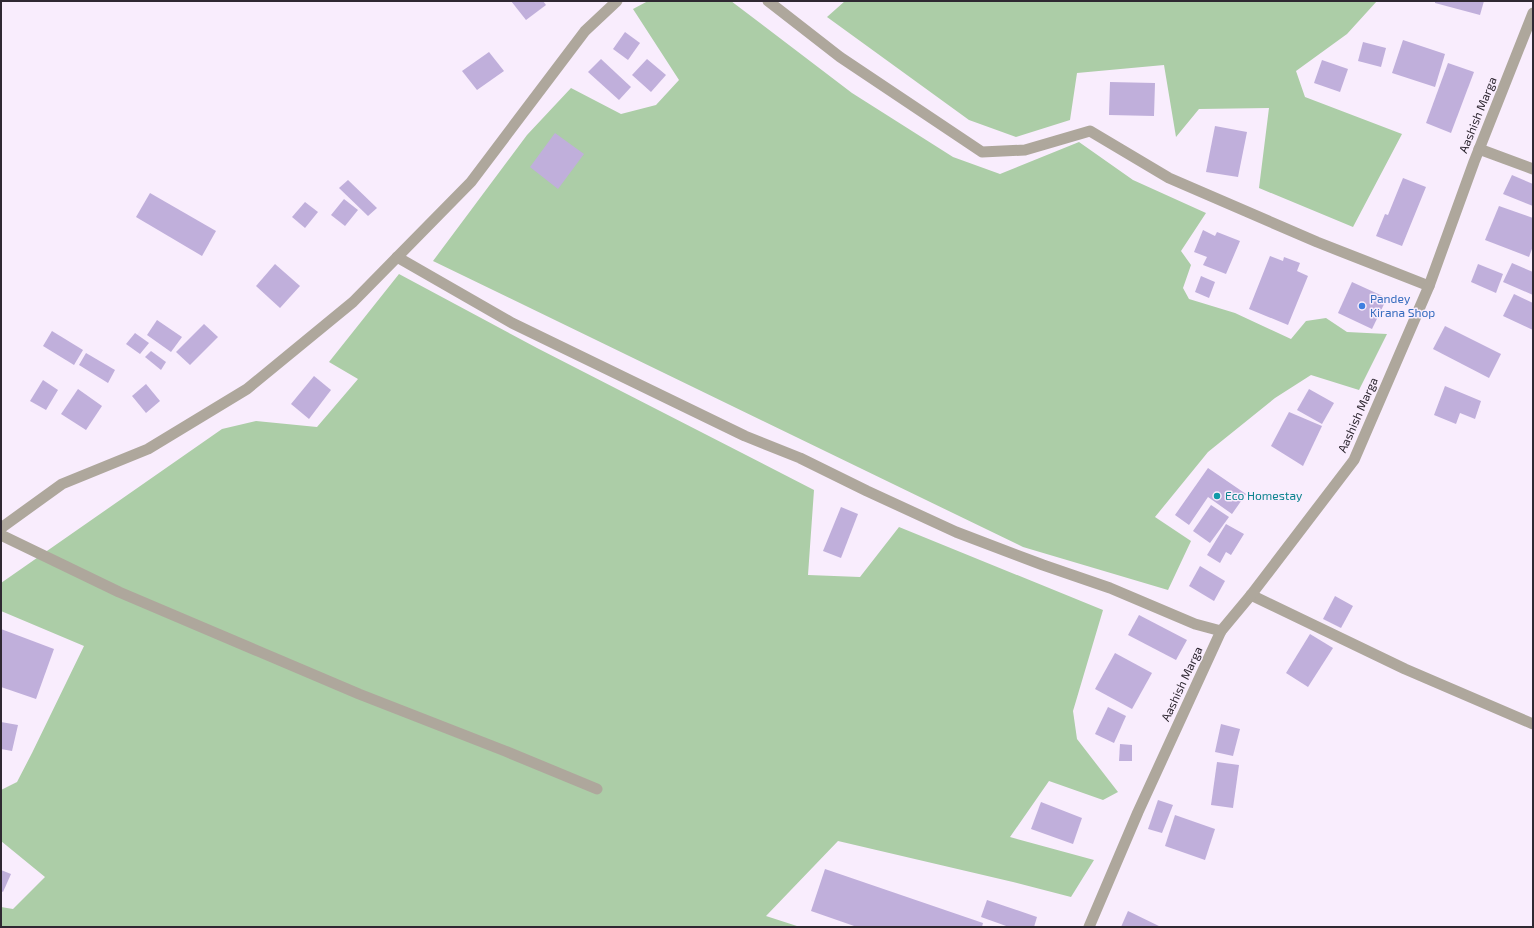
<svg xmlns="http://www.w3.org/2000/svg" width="1534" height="928" viewBox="0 0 1534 928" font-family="'Exo 2',sans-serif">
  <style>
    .green { fill: #accda7 }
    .building { fill: #c0afdb }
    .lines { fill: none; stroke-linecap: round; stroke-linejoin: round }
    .minor { stroke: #aea79c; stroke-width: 11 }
    .shop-dot { fill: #3f7fe0; stroke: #f9edfd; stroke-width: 1.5 }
    .culture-dot { fill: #0f9aa8; stroke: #f9edfd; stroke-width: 1.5 }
    .labels { text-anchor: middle; stroke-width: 3; stroke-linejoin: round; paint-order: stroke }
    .street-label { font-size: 12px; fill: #2f2832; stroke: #f9edfd }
    .shop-label { font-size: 12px; fill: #366cbe; stroke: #f9edfd; text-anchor: start }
    .culture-label { font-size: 12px; fill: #0d838f; stroke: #f9edfd; text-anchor: start }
  </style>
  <rect width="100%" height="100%" fill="#f9edfd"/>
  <!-- green -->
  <g class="green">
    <path d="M 648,1 L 731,1 L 852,93 L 953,157 L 1000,174 L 1079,142 L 1133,180 L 1206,213 L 1181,251 L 1191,265 L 1183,288 L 1189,299 L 1235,313 L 1291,339 L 1306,321 L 1326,318 L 1347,332 L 1387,334 L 1359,390 L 1311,375 L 1275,398 L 1208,452 L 1155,517 L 1191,541 L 1168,590 L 1023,547 L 433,261 L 527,135 L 571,88 L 621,114 L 656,105 L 679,80 L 633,9 Z"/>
    <path d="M 845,1 L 1377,1 L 1347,34 L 1296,71 L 1305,97 L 1402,134 L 1353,227 L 1259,188 L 1269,108 L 1199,109 L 1176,137 L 1164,65 L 1077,73 L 1070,120 L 1016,137 L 969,120 L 827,17 Z"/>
    <path d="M 399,274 L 537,348 L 814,490 L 808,575 L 860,577 L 899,527 L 1103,610 L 1073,711 L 1077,739 L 1118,792 L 1103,800 L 1049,781 L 1010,837 L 1094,860 L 1071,897 L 1013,882 L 838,841 L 766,916 L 800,927 L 54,927 L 11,926 L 10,927 L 1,927 L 1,907 L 13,909 L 45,877 L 1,841 L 1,790 L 17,782 L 32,753 L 84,646 L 1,611 L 1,583 L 222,429 L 256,421 L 317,427 L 358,379 L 329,362 Z"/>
  </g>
  <!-- building -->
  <g class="building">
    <path d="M 511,1 L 543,1 L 546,5 L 526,20 Z"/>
    <path d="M 1435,1 L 1484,1 L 1480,15 L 1435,3 Z"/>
    <path d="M 625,32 L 640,43 L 628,60 L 613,49 Z"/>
    <path d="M 1403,40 L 1445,54 L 1435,87 L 1392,73 Z"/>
    <path d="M 1363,42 L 1386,48 L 1381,67 L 1358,61 Z"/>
    <path d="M 489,52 L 504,71 L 477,90 L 462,71 Z"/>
    <path d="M 601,59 L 631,87 L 619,100 L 588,72 Z"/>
    <path d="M 647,59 L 666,75 L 651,92 L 632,75 Z"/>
    <path d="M 1322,60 L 1348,69 L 1340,92 L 1314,83 Z"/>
    <path d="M 1448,63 L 1474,72 L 1451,133 L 1426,123 Z"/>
    <path d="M 1110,82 L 1155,83 L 1154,116 L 1109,115 Z"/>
    <path d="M 1215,126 L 1247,132 L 1238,177 L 1206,172 Z"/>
    <path d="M 555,133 L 584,154 L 558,189 L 530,167 Z"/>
    <path d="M 1512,175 L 1533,184 L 1533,206 L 1503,194 Z"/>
    <path d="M 1403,178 L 1426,187 L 1402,246 L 1376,236 L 1385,214 L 1388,215 Z"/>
    <path d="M 348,180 L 377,208 L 368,216 L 339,188 Z"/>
    <path d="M 150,193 L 216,231 L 202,256 L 136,217 Z"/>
    <path d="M 344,199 L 358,210 L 345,226 L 331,215 Z"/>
    <path d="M 305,202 L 318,212 L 305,228 L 292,217 Z"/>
    <path d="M 1499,206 L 1533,218 L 1533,246 L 1529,257 L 1485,240 Z"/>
    <path d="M 1203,230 L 1215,236 L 1217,232 L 1240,241 L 1226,274 L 1203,265 L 1207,257 L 1194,252 Z"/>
    <path d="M 1270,256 L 1283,261 L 1284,257 L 1300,263 L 1297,271 L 1308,276 L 1288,325 L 1249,309 Z"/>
    <path d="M 1512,263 L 1533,272 L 1533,295 L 1503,282 Z"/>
    <path d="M 275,264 L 300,286 L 280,308 L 256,286 Z"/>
    <path d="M 1478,264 L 1503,274 L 1496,293 L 1471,282 Z"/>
    <path d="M 1201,276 L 1215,282 L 1209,298 L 1195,292 Z"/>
    <path d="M 1352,282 L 1387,298 L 1372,329 L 1338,313 Z"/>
    <path d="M 1514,294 L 1533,303 L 1533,330 L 1503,316 Z"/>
    <path d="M 157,320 L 182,337 L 171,352 L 147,335 Z"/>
    <path d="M 204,324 L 218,337 L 190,365 L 176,352 Z"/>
    <path d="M 1445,326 L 1501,354 L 1489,378 L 1433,349 Z"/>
    <path d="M 52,331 L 83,350 L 74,365 L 43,346 Z"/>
    <path d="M 135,333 L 149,343 L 140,354 L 126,344 Z"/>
    <path d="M 151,351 L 166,362 L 161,370 L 145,357 Z"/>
    <path d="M 86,353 L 115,370 L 108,383 L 79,365 Z"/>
    <path d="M 314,376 L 331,390 L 309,419 L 291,404 Z"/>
    <path d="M 43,380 L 58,390 L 46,410 L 30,401 Z"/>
    <path d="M 146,384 L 160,401 L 146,413 L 132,396 Z"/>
    <path d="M 1445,386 L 1481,401 L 1475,419 L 1460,413 L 1456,424 L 1434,415 Z"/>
    <path d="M 78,389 L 102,406 L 86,430 L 61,414 Z"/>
    <path d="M 1309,389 L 1334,403 L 1322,424 L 1297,410 Z"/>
    <path d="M 1289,412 L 1322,426 L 1303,466 L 1271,446 Z"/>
    <path d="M 1208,468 L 1246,494 L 1232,514 L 1208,497 L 1189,525 L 1175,515 Z"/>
    <path d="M 1211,505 L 1229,517 L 1210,543 L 1193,531 Z"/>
    <path d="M 841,507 L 858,514 L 841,558 L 823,551 Z"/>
    <path d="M 1226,524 L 1244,534 L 1231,555 L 1226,552 L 1220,563 L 1207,555 Z"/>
    <path d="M 1200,566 L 1225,581 L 1214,601 L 1189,586 Z"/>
    <path d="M 1335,596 L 1353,606 L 1341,628 L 1323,619 Z"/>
    <path d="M 1139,615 L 1187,640 L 1176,660 L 1128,635 Z"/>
    <path d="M 1,629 L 54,649 L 36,699 L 1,687 Z"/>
    <path d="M 1310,634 L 1333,648 L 1308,687 L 1286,673 Z"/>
    <path d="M 1115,653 L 1152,673 L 1132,709 L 1095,689 Z"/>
    <path d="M 1108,707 L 1126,716 L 1114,743 L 1095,734 Z"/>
    <path d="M 1,722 L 18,725 L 12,751 L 1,749 Z"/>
    <path d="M 1221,724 L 1240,729 L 1233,756 L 1215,752 Z"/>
    <path d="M 1120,744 L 1132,745 L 1132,761 L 1119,761 Z"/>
    <path d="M 1217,762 L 1239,765 L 1233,808 L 1211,805 Z"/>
    <path d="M 1158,800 L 1173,805 L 1162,833 L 1148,829 Z"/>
    <path d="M 1041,802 L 1082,818 L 1073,844 L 1031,829 Z"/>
    <path d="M 1175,815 L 1215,829 L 1205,860 L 1165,846 Z"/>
    <path d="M 825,869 L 983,923 L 982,927 L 857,927 L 811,911 Z"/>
    <path d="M 1,870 L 11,874 L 3,892 L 1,891 Z"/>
    <path d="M 987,900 L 1037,917 L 1034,927 L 1009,927 L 981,917 Z"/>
    <path d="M 1128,911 L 1161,927 L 1121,927 Z"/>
  </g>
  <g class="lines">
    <!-- minor -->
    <g class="minor">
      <path d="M 768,1 L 840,57 L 982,152 L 1025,150 L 1090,131 L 1169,178 L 1317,242 L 1429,286"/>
      <path d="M 1479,149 L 1533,169"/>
      <path d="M 397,257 L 512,323 L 745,436 L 800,458 L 867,491 L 956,532 L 1043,565 L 1110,588 L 1195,624 L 1221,631"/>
      <path d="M 1,528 L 62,484 L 148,449 L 247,389 L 353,302 L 471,182 L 585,31 L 617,1"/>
      <path d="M 1,535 L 119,592 L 359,694 L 505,751 L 597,789"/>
      <path d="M 1251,595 L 1405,669 L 1533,724"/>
      <path d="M 1089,927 L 1138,812 L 1221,631 L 1251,595 L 1354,460 L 1429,286 L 1474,162 L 1533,13"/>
    </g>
  </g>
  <!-- markers -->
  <circle class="shop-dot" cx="1362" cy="306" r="4"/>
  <circle class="culture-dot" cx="1217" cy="496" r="4"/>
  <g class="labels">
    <!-- street labels -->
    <g class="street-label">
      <text transform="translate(1478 115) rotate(-68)" y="4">Aashish Marga</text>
      <text transform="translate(1358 415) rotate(-66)" y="4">Aashish Marga</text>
      <text transform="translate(1182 684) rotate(-65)" y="4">Aashish Marga</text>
    </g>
    <!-- shop labels -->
    <g class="shop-label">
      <text x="1370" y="303">Pandey<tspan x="1370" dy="14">Kirana Shop</tspan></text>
    </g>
    <!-- culture labels -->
    <g class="culture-label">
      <text x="1225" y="500">Eco Homestay</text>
    </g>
  </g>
  <!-- border -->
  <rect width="1534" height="928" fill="none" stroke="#2f2832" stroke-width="4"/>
</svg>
